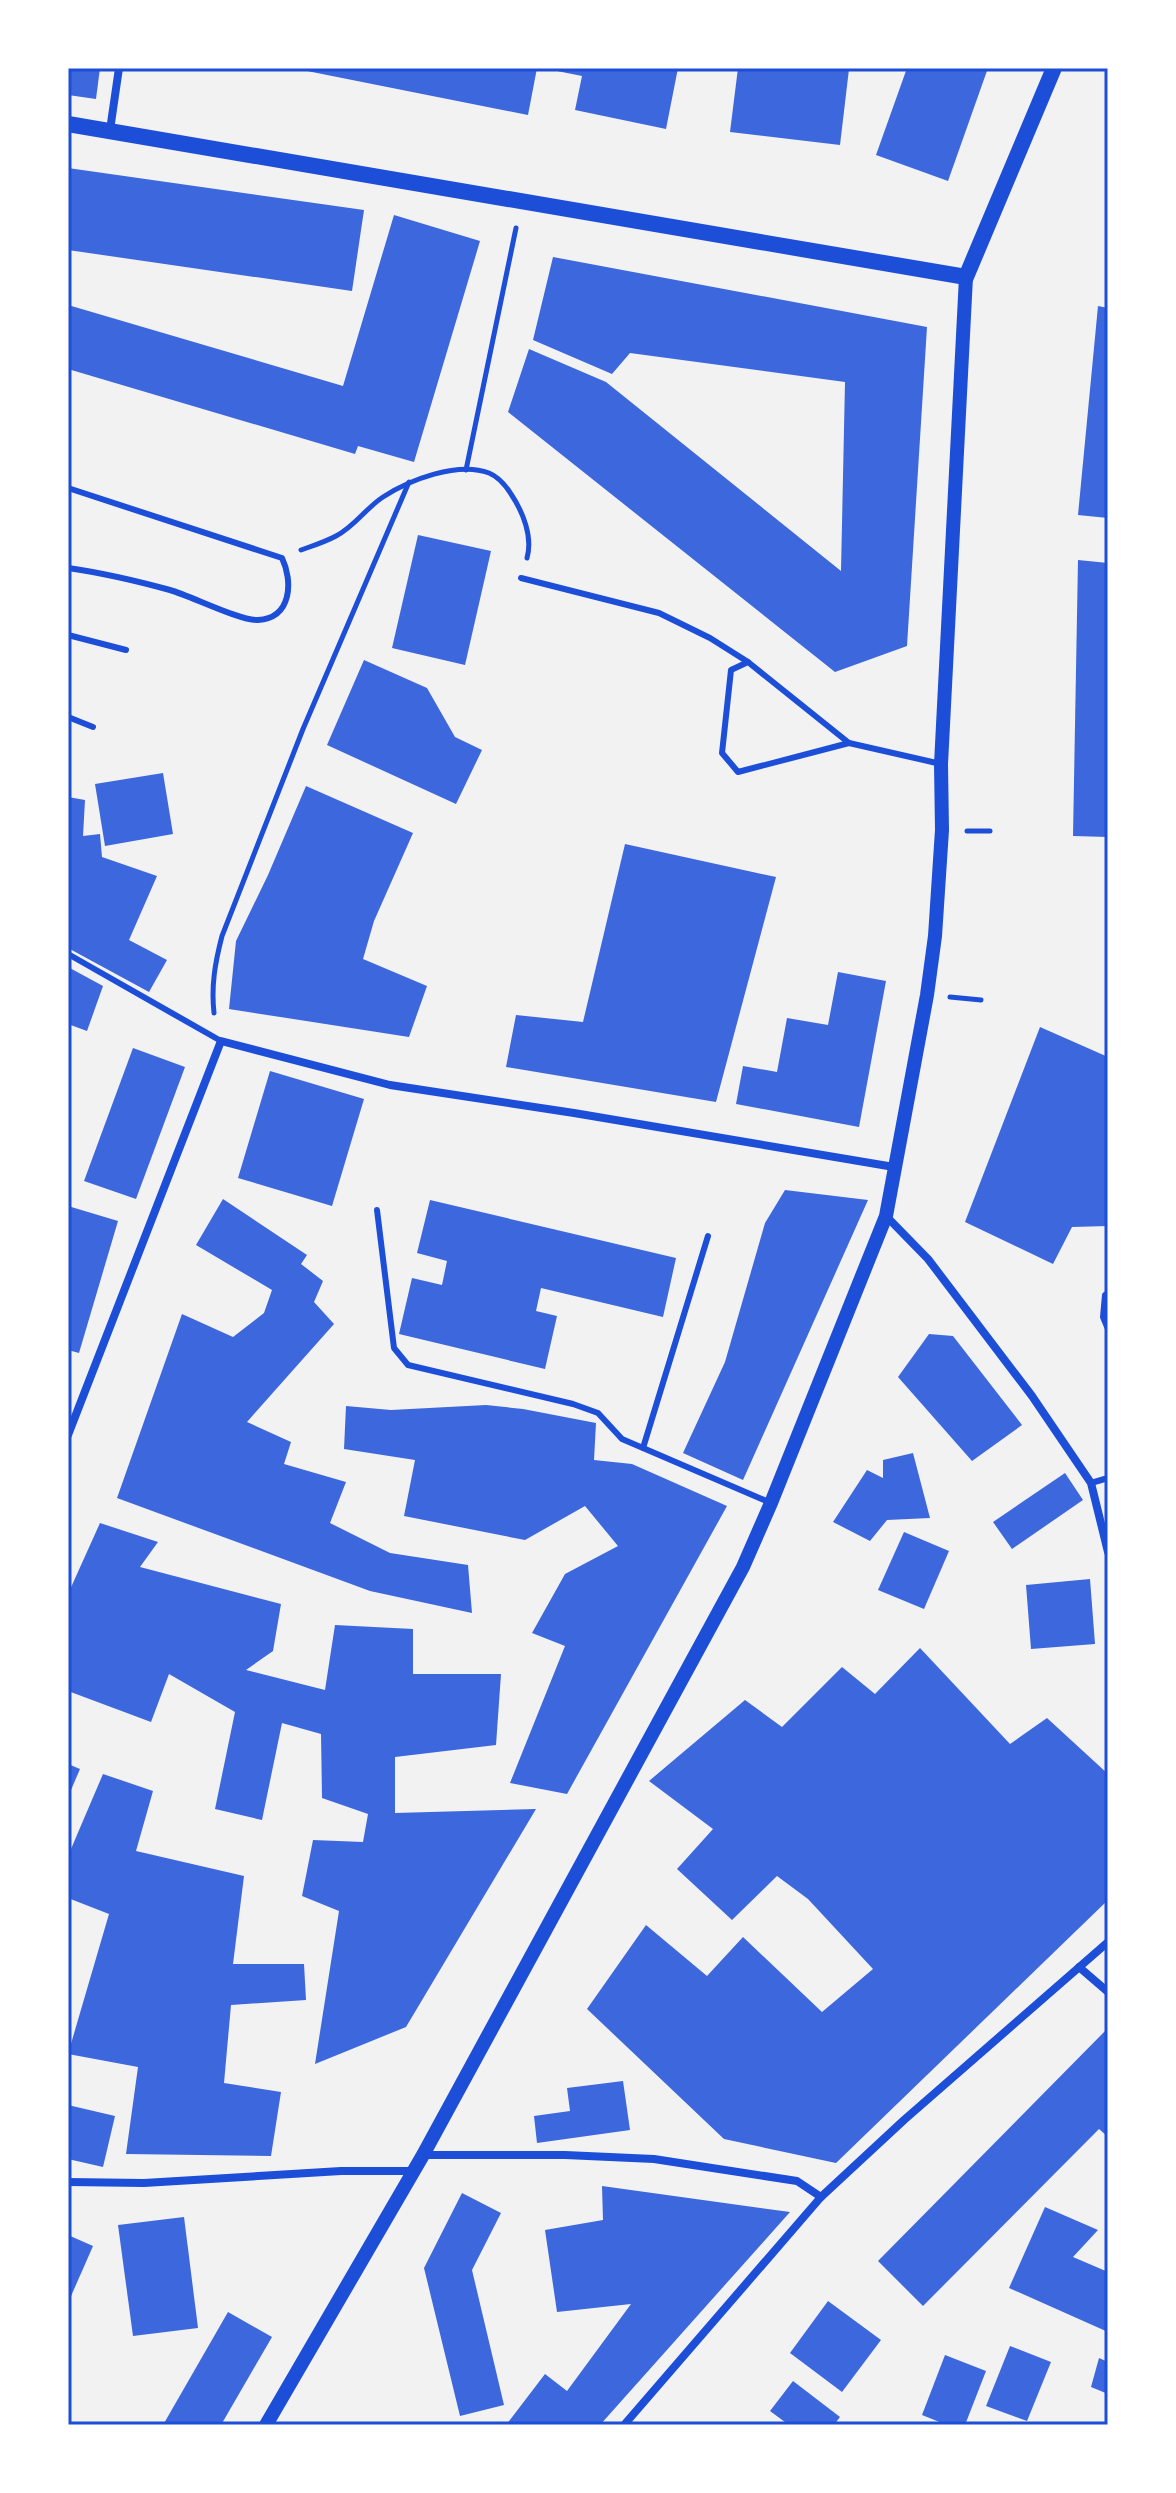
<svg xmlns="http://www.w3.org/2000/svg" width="1176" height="2493" viewBox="0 0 1176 2493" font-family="'Times New Roman',serif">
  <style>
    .building { fill: #3d67dc }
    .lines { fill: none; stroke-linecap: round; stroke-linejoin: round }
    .path { stroke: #1d4ed8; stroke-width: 5 }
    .service { stroke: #1d4ed8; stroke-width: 6 }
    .minor { stroke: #1d4ed8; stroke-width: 8 }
    .tertiary { stroke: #1d4ed8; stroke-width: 14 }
    .secondary { stroke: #1d4ed8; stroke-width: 16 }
    .neatline { fill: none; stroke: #1d4ed8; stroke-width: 3 }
  </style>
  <rect width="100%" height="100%" fill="#f2f2f2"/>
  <!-- building -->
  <g class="building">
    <path d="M 68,68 L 100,68 L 96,99 L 68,95 Z"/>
    <path d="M 292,68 L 537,68 L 528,115 Z"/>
    <path d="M 558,68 L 678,68 L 666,129 L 575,110 L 582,76 L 557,71 Z"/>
    <path d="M 738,68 L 849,69 L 840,145 L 730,132 Z"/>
    <path d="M 907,68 L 988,68 L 948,181 L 876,155 Z"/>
    <path d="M 68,168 L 364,210 L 352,291 L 68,250 Z"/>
    <path d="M 394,215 L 480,241 L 414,462 L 358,446 L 355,454 L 68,369 L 68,305 L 343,386 Z"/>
    <path d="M 553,257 L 927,327 L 907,646 L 835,672 L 508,412 L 529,349 L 606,382 L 841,571 L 845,382 L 630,353 L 612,374 L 533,340 Z"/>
    <path d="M 1098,306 L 1108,308 L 1108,518 L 1078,515 Z"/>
    <path d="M 418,535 L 491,551 L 465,665 L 392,648 Z"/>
    <path d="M 1078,560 L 1108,563 L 1108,837 L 1073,836 Z"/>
    <path d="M 364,660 L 427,688 L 455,737 L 482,750 L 456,804 L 327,745 Z"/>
    <path d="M 163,773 L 173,834 L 105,846 L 95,784 Z"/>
    <path d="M 306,786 L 413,833 L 374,921 L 363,959 L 427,986 L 409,1037 L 229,1009 L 236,941 L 268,875 Z"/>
    <path d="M 68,797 L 85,800 L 83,836 L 100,834 L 102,857 L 157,876 L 129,940 L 167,960 L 149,992 L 68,948 Z"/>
    <path d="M 625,844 L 776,877 L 716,1102 L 506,1067 L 516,1015 L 583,1022 Z"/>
    <path d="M 68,967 L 103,986 L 87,1031 L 68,1024 Z"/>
    <path d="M 838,972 L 886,981 L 859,1127 L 736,1104 L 743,1066 L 777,1072 L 787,1018 L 828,1025 Z"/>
    <path d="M 1040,1027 L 1108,1057 L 1108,1226 L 1072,1227 L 1053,1264 L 965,1222 Z"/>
    <path d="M 133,1048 L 185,1067 L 136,1199 L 84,1181 Z"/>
    <path d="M 270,1071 L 364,1099 L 332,1206 L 238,1178 Z"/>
    <path d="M 785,1190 L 868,1200 L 743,1480 L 683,1453 L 725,1362 L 765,1223 Z"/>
    <path d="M 223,1199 L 307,1255 L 301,1264 L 323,1281 L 314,1302 L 334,1324 L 247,1422 L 291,1442 L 284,1464 L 346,1482 L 330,1523 L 390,1553 L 468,1565 L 472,1613 L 370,1591 L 117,1498 L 182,1314 L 233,1337 L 264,1313 L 272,1290 L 196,1245 Z"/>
    <path d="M 430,1200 L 676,1258 L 663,1317 L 541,1288 L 536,1311 L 557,1316 L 545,1369 L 399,1334 L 412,1278 L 442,1285 L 447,1261 L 417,1253 Z"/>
    <path d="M 68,1206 L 118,1221 L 79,1353 L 68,1350 Z"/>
    <path d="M 929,1334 L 953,1336 L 1022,1425 L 972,1461 L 898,1377 Z"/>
    <path d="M 486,1405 L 523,1409 L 596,1423 L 594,1460 L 632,1464 L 727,1506 L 567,1794 L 510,1783 L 565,1646 L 532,1633 L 565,1574 L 618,1546 L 585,1506 L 525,1540 L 404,1516 L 415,1460 L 344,1449 L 346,1406 L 391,1410 Z"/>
    <path d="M 913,1453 L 930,1518 L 887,1520 L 870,1541 L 833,1522 L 867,1470 L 883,1478 L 883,1460 Z"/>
    <path d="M 1065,1473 L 1083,1500 L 1012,1549 L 993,1522 Z"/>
    <path d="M 100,1523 L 158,1542 L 140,1567 L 281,1604 L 273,1651 L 246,1670 L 325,1690 L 335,1625 L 413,1629 L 413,1674 L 501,1674 L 496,1745 L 395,1757 L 395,1813 L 536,1809 L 406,2027 L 315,2064 L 339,1911 L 302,1896 L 313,1840 L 363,1842 L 368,1814 L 322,1798 L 321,1734 L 282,1723 L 262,1820 L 215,1809 L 235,1712 L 169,1674 L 151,1722 L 68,1691 L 68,1594 Z"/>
    <path d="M 904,1532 L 949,1551 L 924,1609 L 878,1590 Z"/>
    <path d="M 1090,1579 L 1095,1644 L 1031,1649 L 1026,1585 Z"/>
    <path d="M 920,1648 L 1010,1744 L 1047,1718 L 1108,1774 L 1108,1900 L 836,2163 L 724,2139 L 587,2009 L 646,1925 L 707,1976 L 743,1937 L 822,2012 L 873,1969 L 808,1899 L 777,1876 L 732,1920 L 677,1869 L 713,1829 L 649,1781 L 745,1700 L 782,1727 L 842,1667 L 875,1694 Z"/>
    <path d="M 68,1764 L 80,1769 L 68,1797 Z"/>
    <path d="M 103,1774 L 153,1791 L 136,1851 L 244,1876 L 233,1964 L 304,1964 L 306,2000 L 231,2005 L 224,2083 L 281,2092 L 271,2156 L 126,2154 L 138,2067 L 68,2054 L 109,1914 L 68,1898 L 68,1856 Z"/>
    <path d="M 1108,2028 L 1108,2137 L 1099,2129 L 923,2306 L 878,2261 Z"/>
    <path d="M 623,2081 L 630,2130 L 537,2143 L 534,2116 L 570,2111 L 567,2088 Z"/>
    <path d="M 68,2105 L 115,2116 L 103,2167 L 68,2159 Z"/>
    <path d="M 602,2186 L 790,2212 L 600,2425 L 506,2425 L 545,2374 L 567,2391 L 631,2304 L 557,2312 L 545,2230 L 603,2220 Z"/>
    <path d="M 462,2193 L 501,2213 L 472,2270 L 504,2405 L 460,2416 L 424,2268 Z"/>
    <path d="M 1045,2207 L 1098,2230 L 1073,2257 L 1108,2272 L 1108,2332 L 1009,2288 Z"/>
    <path d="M 184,2217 L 198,2328 L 133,2336 L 118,2225 Z"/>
    <path d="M 68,2235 L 93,2246 L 68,2303 Z"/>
    <path d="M 828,2301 L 881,2340 L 842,2392 L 790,2353 Z"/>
    <path d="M 228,2312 L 272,2337 L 221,2425 L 163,2425 Z"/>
    <path d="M 1010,2346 L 1051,2362 L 1027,2421 L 986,2406 Z"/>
    <path d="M 945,2355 L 986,2371 L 965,2425 L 947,2425 L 922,2415 Z"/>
    <path d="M 1099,2358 L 1108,2362 L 1108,2394 L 1091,2387 Z"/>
    <path d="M 793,2381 L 840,2417 L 834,2425 L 789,2425 L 770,2411 Z"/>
  </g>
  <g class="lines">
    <!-- path -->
    <g class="path">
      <path d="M 466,470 L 516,228"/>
      <path d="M 301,550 C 312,546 325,542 336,536 C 354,527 366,508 383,497 C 409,480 458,461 489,473 C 499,477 506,486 511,494 C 523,512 533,537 527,558"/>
      <path d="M 967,831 L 990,831"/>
      <path d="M 950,997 L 981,1000"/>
      <path d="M 214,1013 C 211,986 215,963 222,936 L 303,729 L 409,482"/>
    </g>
    <!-- service -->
    <g class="service">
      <path d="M 68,488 L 282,558 C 293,581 292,618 258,620 C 240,621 191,596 170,590 C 137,581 103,573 68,568"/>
      <path d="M 521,578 L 659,613 L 710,638 L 748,662 L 849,743 L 941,764"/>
      <path d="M 68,635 L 126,650"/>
      <path d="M 748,662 L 731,670 L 722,753 L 738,772 L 849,743"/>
      <path d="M 68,717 L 93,727"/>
      <path d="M 68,954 L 221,1041"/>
      <path d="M 377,1210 L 394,1348 L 408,1365 L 573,1404 L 598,1413 L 622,1439 L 771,1503"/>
      <path d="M 1108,1293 L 1105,1295 L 1103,1317 L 1108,1329"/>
      <path d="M 643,1448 L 708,1236"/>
      <path d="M 1091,1483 L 1108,1478"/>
    </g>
    <!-- minor -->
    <g class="minor">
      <path d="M 110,130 L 119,68"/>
      <path d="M 886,1216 L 928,1259 L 1032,1396 L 1091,1483 L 1108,1552"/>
      <path d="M 68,1435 L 221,1041 L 390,1085 L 574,1113 L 894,1167"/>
      <path d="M 1079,1967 L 1108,1992"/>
      <path d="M 424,2155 L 565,2155 L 654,2159 L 797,2181 L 821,2197"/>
      <path d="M 68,2182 L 144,2183 L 341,2171 L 413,2171"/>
      <path d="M 624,2425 L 821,2197 L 904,2120 L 1108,1942"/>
    </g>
    <!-- tertiary -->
    <path class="tertiary" d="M 266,2425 L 423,2155 L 743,1567 L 771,1503 L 886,1216 L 927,995 L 935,936 L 942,830 L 941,764 L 966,277"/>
    <!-- secondary -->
    <path class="secondary" d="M 68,124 L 966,277 L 1054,68"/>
  </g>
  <!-- border -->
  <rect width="1176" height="2493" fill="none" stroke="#ffffff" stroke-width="140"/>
  <rect x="70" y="70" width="1036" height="2353" class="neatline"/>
</svg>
